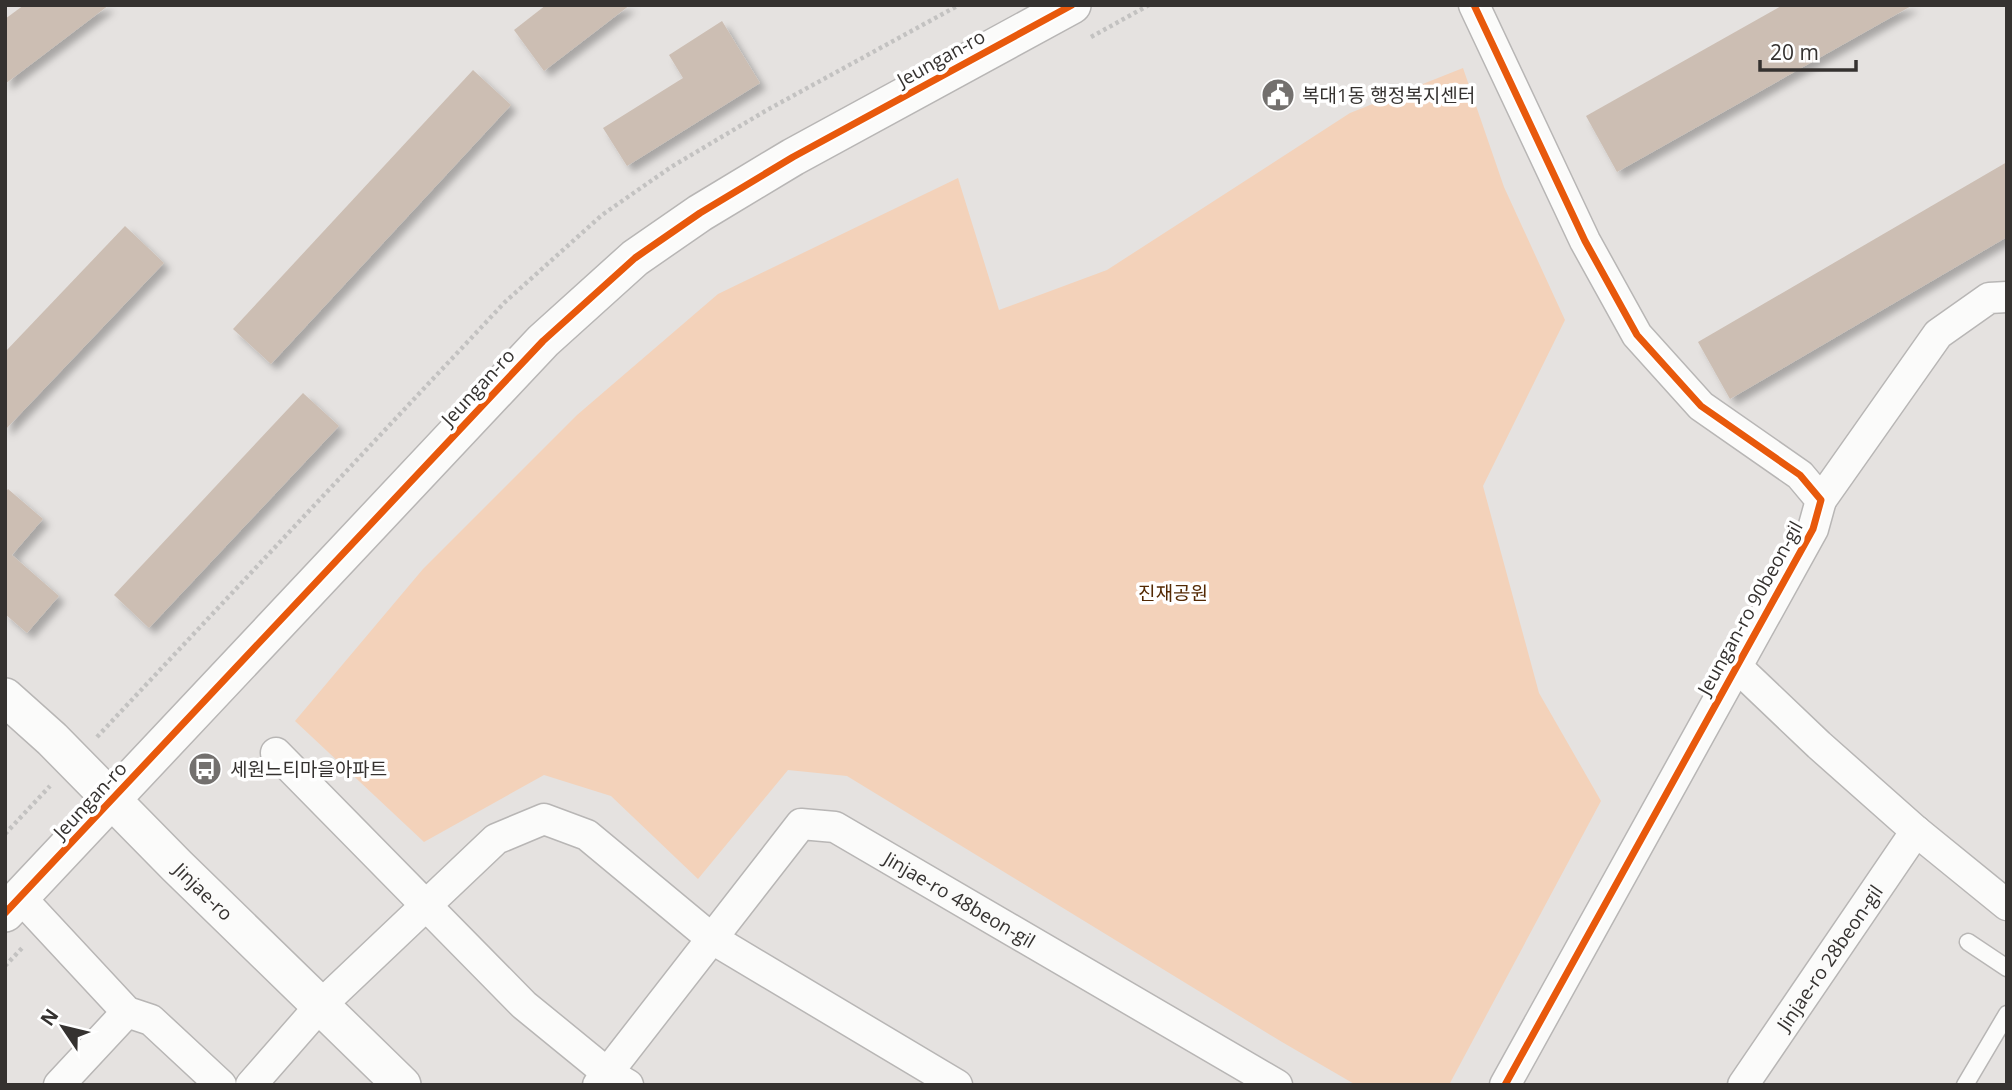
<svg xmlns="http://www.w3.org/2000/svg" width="2012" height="1090" viewBox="0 0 2012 1090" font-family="'Open Sans','Noto Sans KR',sans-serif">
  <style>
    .green { fill: #f3d2ba }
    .building { fill: #ccbeb3; filter: url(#shadow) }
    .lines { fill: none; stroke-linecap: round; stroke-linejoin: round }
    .service-casing { stroke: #b8b6b5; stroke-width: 19 }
    .minor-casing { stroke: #b8b6b5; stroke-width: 33 }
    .tertiary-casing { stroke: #b8b6b5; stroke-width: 40 }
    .path { stroke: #c3c2c1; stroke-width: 4.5; stroke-dasharray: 3.5 3.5; stroke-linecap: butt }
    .service { stroke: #fbfbfa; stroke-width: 16 }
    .minor { stroke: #fbfbfa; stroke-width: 30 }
    .tertiary { stroke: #fbfbfa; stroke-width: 37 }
    .cycleway-casing { stroke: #fff; stroke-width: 11 }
    .cycleway { stroke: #e8590c; stroke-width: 7 }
    .labels { text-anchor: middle; stroke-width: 7; stroke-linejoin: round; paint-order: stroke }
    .street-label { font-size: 19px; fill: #353230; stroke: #fff }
    .poi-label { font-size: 19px; fill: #353230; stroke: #fff; text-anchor: start }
    .park-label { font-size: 19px; fill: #532903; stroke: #fff }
  </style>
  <defs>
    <filter id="shadow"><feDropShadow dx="6" dy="6" stdDeviation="3.5" flood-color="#0004"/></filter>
  </defs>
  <rect width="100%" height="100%" fill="#e5e2e0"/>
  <!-- green -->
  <path class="green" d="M 1463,68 L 1504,187 L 1565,320 L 1483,486 L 1539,693 L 1601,801 L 1449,1085 L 1356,1085 L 1282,1042 L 847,776 L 788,770 L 698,879 L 611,796 L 544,775 L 424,842 L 295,721 L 423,569 L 577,415 L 718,294 L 958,178 L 999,310 L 1107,270 L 1350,113 Z"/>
  <!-- building -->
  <g class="building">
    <path d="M 24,5 L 109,5 L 5,84 L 5,19 Z"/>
    <path d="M 546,5 L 630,5 L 544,71 L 514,30 Z"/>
    <path d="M 1783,5 L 1913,5 L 1617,172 L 1586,116 Z"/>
    <path d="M 722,21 L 760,83 L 627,166 L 603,128 L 683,78 L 669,55 Z"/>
    <path d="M 473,70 L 511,105 L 271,364 L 233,329 Z"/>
    <path d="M 2007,162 L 2007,237 L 1730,399 L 1698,342 Z"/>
    <path d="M 125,226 L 164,263 L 5,430 L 5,352 Z"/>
    <path d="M 303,393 L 339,426 L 149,628 L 114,595 Z"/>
    <path d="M 8,489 L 43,519 L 12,555 L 59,596 L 27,633 L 5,614 L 5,493 Z"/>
  </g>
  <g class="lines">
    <defs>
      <g id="service">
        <path d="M 1968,942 L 2007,968"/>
        <path d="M 1965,1085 L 2007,1014"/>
      </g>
      <g id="minor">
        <path d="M 1474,5 L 1585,241 L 1637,335 L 1701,406 L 1800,475 L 1821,500 L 1813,529 L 1505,1085"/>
        <path d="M 1821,500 L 1938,334 L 1989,298 L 2007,297"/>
        <path d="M 1736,666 L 1819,745 L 1916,831 L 2007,905"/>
        <path d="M 276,753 L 524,1005 L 606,1072 L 628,1085"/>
        <path d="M 20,897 L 127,1012 L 151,1020 L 221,1085"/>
        <path d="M 59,1085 L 127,1012"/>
        <path d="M 251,1085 L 321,1005 L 496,839 L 544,819 L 587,835 L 711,938 L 957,1085"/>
        <path id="s1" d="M 598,1085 L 801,824 L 835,827 L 1277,1085"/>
        <path id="s2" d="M 1743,1085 L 1916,831"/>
      </g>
      <g id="tertiary">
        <path id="s3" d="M 5,697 L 52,739 L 177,866 L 402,1085"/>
        <path d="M 5,913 L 543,341 L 635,258 L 700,213 L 793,157 L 1072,5"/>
      </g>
    </defs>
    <!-- service casing -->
    <use href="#service" class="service-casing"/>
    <!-- minor casing -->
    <use href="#minor" class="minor-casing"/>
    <!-- tertiary casing -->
    <use href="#tertiary" class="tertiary-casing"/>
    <!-- path -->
    <g class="path">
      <path d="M 1091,37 L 1149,5"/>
      <path d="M 97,737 L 505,302 L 602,215 L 671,167 L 767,110 L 959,5"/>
      <path d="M 5,834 L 50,786"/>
      <path d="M 5,966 L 24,946"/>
    </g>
    <!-- service -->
    <use href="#service" class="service"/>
    <!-- minor -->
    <use href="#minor" class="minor"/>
    <!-- tertiary -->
    <use href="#tertiary" class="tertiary"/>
    <defs>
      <g id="cycleway">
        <path d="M 1474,5 L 1585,241 L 1637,335 L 1701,406 L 1800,475 L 1821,500 L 1813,529 L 1505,1085"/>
        <path d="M 5,913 L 543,341 L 635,258 L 700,213 L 793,157 L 1072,5"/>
      </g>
    </defs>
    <!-- cycleway casing -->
    <use href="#cycleway" class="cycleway-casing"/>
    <!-- cycleway -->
    <use href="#cycleway" class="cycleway"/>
  </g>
  <!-- icons -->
  <defs>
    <symbol id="civic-disc" viewBox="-11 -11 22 22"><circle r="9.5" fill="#73706e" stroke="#fff"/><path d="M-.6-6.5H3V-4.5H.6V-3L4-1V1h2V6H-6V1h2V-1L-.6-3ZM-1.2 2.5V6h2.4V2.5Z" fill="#fff"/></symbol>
    <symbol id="bus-disc" viewBox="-11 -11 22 22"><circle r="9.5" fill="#73706e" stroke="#fff"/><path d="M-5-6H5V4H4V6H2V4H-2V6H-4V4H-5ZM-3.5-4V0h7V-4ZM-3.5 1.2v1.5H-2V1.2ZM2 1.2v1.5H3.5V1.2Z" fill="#fff"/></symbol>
  </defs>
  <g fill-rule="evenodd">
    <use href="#civic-disc" x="1259" y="76" width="38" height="38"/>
    <use href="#bus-disc" x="186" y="750" width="38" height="38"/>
  </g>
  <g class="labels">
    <!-- street labels -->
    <g class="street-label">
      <text transform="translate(941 58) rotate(-29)" y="7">Jeungan-ro</text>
      <text transform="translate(478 387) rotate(-47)" y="7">Jeungan-ro</text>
      <text transform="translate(1750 608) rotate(-61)" y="7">Jeungan-ro 90beon-gil</text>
      <text transform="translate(90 800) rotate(-47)" y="7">Jeungan-ro</text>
      <text dy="7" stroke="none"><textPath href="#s3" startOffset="278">Jinjae-ro</textPath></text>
      <text dy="7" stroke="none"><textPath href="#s1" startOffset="509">Jinjae-ro 48beon-gil</textPath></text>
      <text dy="7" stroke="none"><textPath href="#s2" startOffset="154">Jinjae-ro 28beon-gil</textPath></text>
    </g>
    <!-- poi labels -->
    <g class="poi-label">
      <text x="1302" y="102">복대1동 행정복지센터</text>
      <text x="230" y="776">세원느티마을아파트</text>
    </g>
    <!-- park labels -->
    <g class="park-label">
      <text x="1173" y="600">진재공원</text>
    </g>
  </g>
  <!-- border -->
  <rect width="2012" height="1090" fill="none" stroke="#353230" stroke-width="14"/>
  <!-- north arrow -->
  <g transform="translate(63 1027) rotate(305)" stroke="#ffffff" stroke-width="5" paint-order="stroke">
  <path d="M0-5L12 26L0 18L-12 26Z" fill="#353230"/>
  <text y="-10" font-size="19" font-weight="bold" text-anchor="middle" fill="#353230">N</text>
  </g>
  <!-- scale -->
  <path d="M1760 60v10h96v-10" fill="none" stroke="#353230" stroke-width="3.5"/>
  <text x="1770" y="60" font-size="21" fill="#353230" stroke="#ffffff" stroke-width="5" paint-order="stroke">20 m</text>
</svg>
